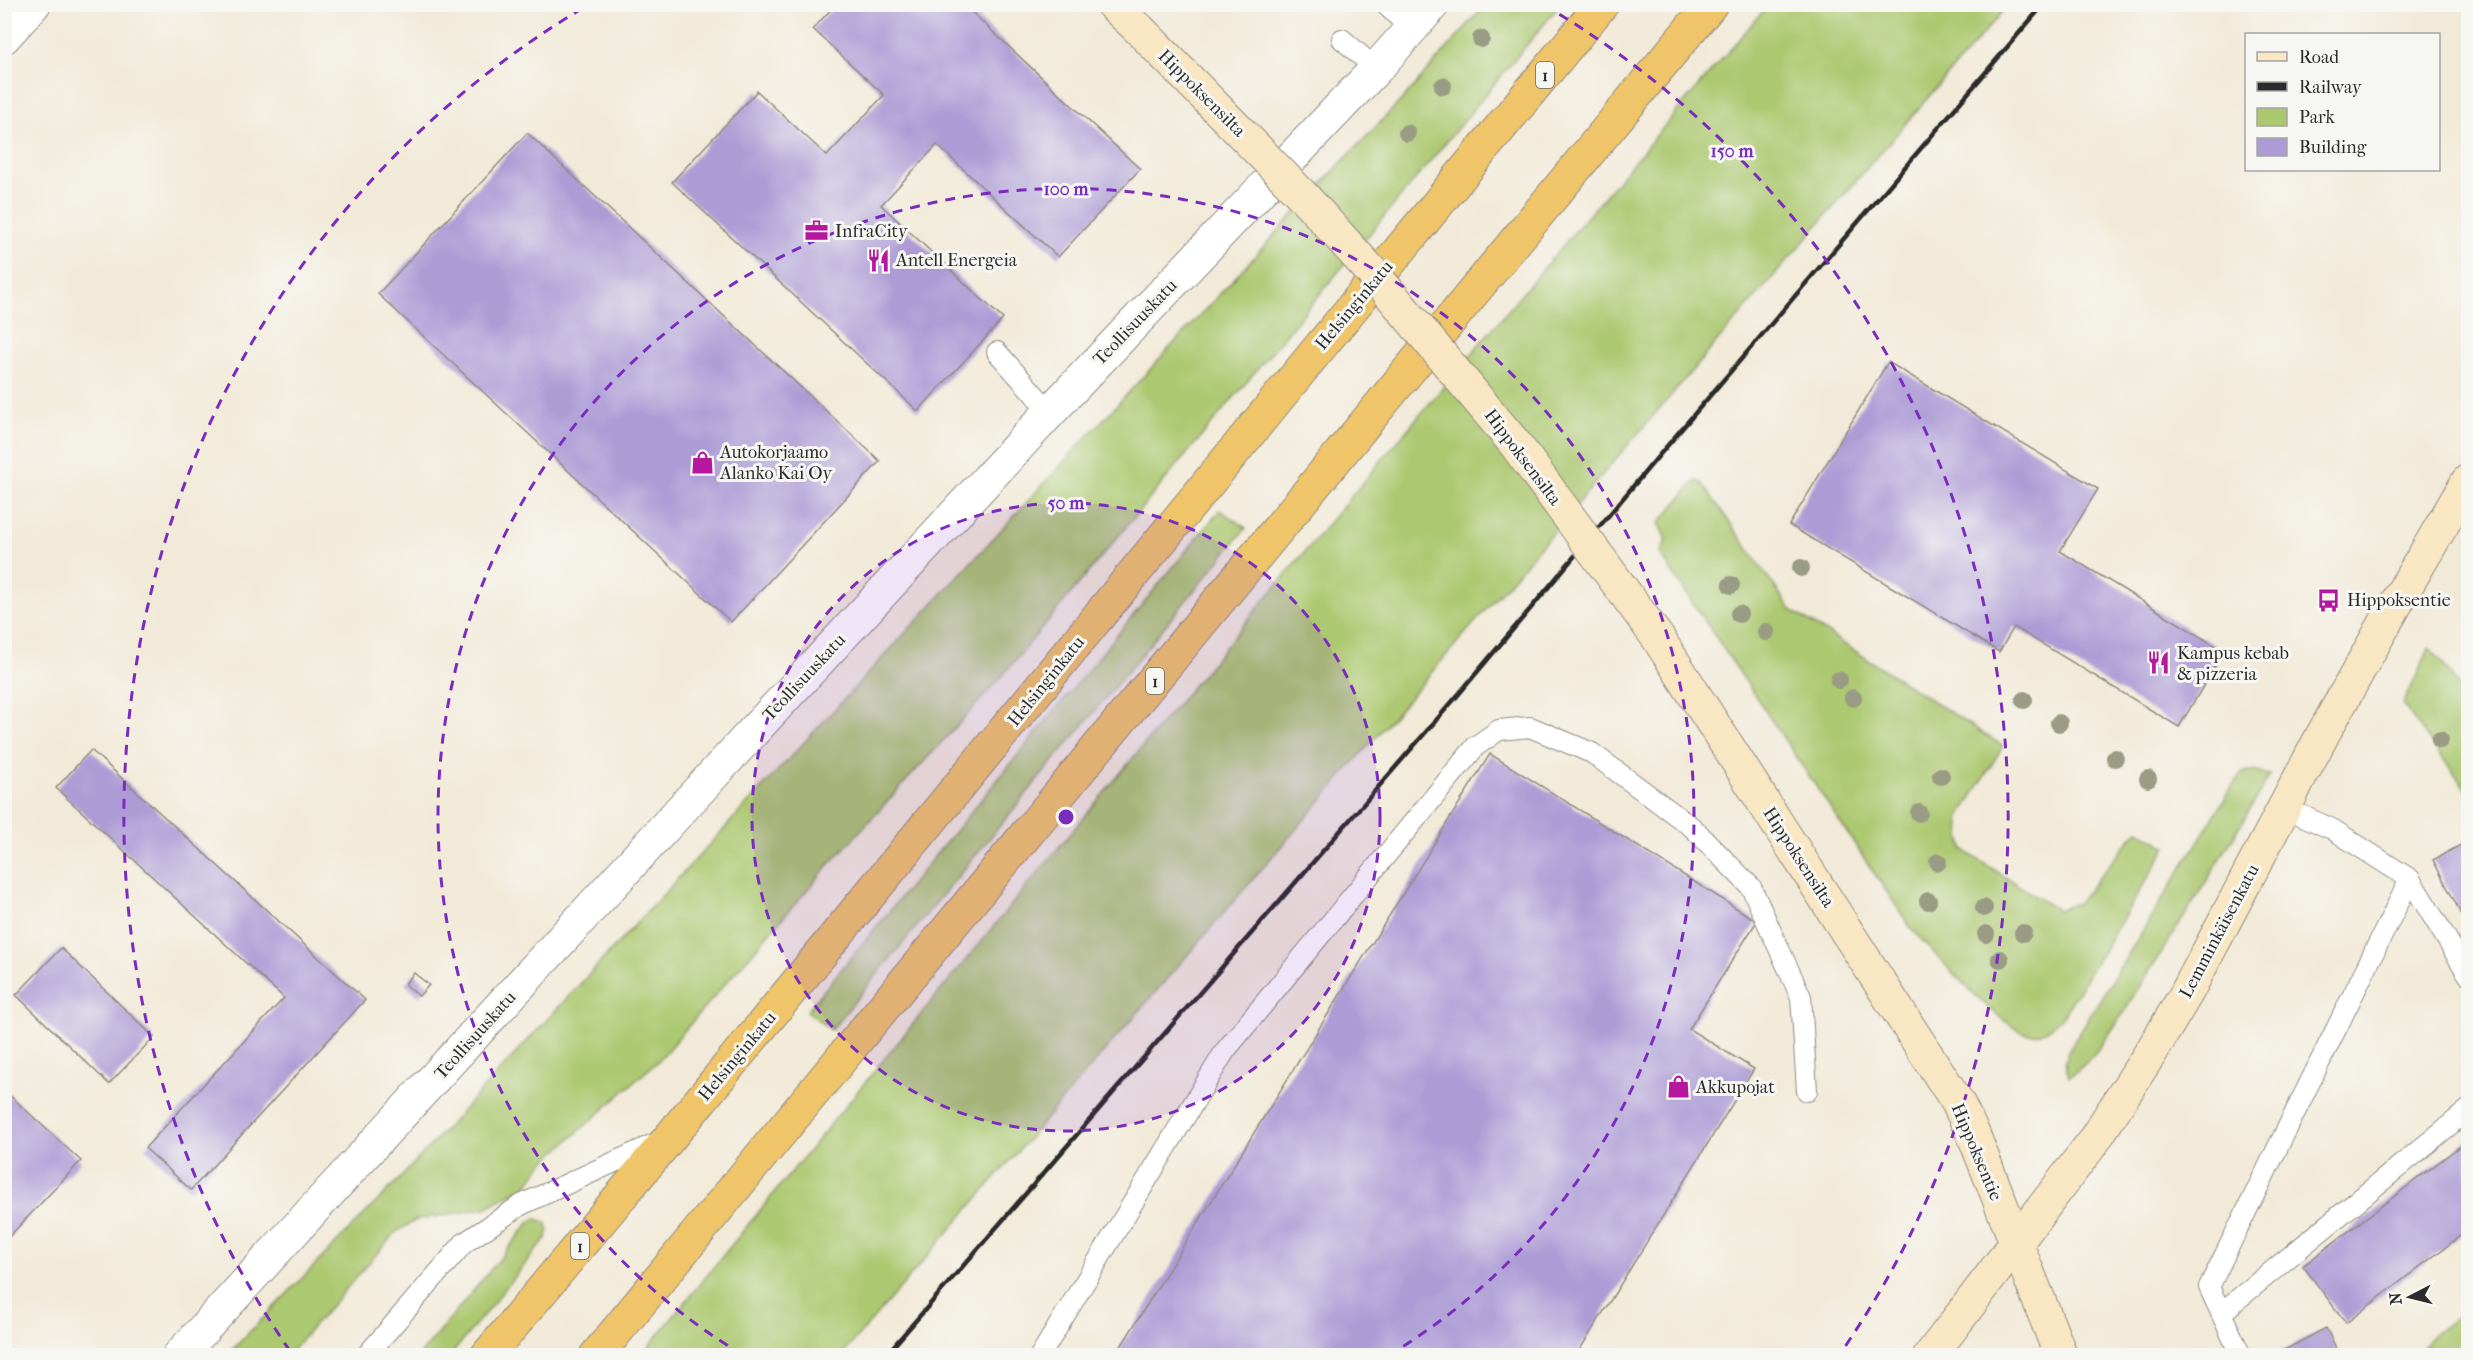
<svg xmlns="http://www.w3.org/2000/svg" width="2473" height="1360" viewBox="0 0 2473 1360" font-family="'IM FELL French Canon',serif">
  <style>
    .green { fill: #acc86f; stroke: #6c7a4d; stroke-width: 1.5 }
    .building { fill: #ac9bd5 }
    .lines { fill: none; stroke-linecap: round; stroke-linejoin: round }
    .lane-casing { stroke: #8e8a82; stroke-width: 22 }
    .street-casing { stroke: #8e8a82; stroke-width: 35 }
    .secondary-casing { stroke: #8e8a82; stroke-width: 35 }
    .highway-casing { stroke: #8e8a82; stroke-width: 35 }
    .lane { stroke: #fff; stroke-width: 20 }
    .street { stroke: #fff; stroke-width: 33 }
    .secondary { stroke: #f9e7c3; stroke-width: 33 }
    .highway { stroke: #f0c469; stroke-width: 33 }
    .rail { stroke: #2b2b2b; stroke-width: 4.5 }
    .secondary-bridge-casing { stroke: #8e8a82; stroke-width: 35; stroke-linecap: butt }
    .secondary-bridge { stroke: #f9e7c3; stroke-width: 33 }
    .tree { fill: #9a9b84 }
    .ring { fill: none; stroke: #7b2cbf; stroke-width: 3; stroke-dasharray: 10 8 }
    .labels { text-anchor: middle; stroke-width: 6; stroke-linejoin: round; paint-order: stroke }
    .shield { fill: #f6f6f2; stroke: #686867; stroke-width: 1.5 }
    .shield-label { font-size: 16px; font-weight: bold; fill: #2b2b2b }
    .street-label { font-size: 18px; fill: #2b2b2b; stroke: #f6f6f2 }
    .poi-label { font-size: 18px; fill: #2b2b2b; stroke: #f6f6f2; text-anchor: start }
    .centre { fill: #7b2cbf; stroke: #f6f6f2; stroke-width: 3 }
    .ring-label { font-size: 18px; text-anchor: middle; font-weight: bold; fill: #7b2cbf; stroke: #f6f6f2; stroke-width: 6; stroke-linejoin: round; paint-order: stroke }
  </style>
  <rect width="100%" height="100%" fill="#f6f6f2"/>
  <filter id="ink" filterUnits="userSpaceOnUse"><feTurbulence type="fractalNoise" baseFrequency=".0167" numOctaves="2"/><feDisplacementMap in="SourceGraphic" scale="12" xChannelSelector="R" yChannelSelector="G"/><feConvolveMatrix kernelMatrix="1 2 1 2 8 2 1 2 1" color-interpolation-filters="sRGB"/></filter>
  <filter id="wash" filterUnits="userSpaceOnUse"><feTurbulence type="fractalNoise" baseFrequency=".008" numOctaves="4" result="noise"/><feDisplacementMap in="SourceGraphic" scale="24" xChannelSelector="R" yChannelSelector="G"/><feGaussianBlur stdDeviation="1.35" result="paint"/><feColorMatrix in="noise" values="0 0 0 0 0 0 0 0 0 0 0 0 0 0 0 0 0 1.4 0 .05"/><feComposite in="paint" operator="in"/></filter>
  <g filter="url(#wash)">
    <rect width="100%" height="100%" fill="#f2ead8"/>
    <!-- green -->
    <g class="green">
      <path d="M 1485,5 L 1560,5 L 998,681 L 828,866 L 658,1061 L 542,1164 L 526,1186 L 485,1208 L 416,1220 L 396,1232 L 288,1355 L 226,1356 L 403,1175 L 1344,160 L 1411,90 Z"/>
      <path d="M 1768,5 L 2008,5 L 842,1355 L 641,1356 C 1012,901 1386,450 1768,5 Z"/>
      <path d="M 1696,480 L 1702,483 L 1791,610 L 2003,746 L 1959,818 L 1963,850 L 2057,910 L 2078,903 L 2138,830 L 2167,847 L 2064,1014 C 2054,1025 2045,1036 2029,1034 C 2005,1032 1930,949 1911,928 L 1660,554 L 1667,539 L 1659,523 Z"/>
      <path d="M 1220,510 L 1246,528 L 831,1030 L 807,1011 Z"/>
      <path d="M 2430,647 L 2468,698 L 2468,792 L 2403,705 Z"/>
      <path d="M 2252,771 L 2270,775 C 2229,846 2186,915 2141,984 C 2120,1016 2101,1055 2069,1077 L 2065,1061 L 2068,1051 L 2239,776 L 2245,772 Z"/>
      <path d="M 536,1219 L 546,1222 L 549,1230 L 547,1237 L 451,1355 L 420,1355 L 531,1221 Z"/>
      <path d="M 2468,1308 L 2468,1355 L 2414,1355 L 2435,1333 Z"/>
    </g>
    <g id="blocks">
      <!-- building -->
      <g class="building">
        <path d="M 836,4 L 963,4 L 1140,169 L 1058,257 L 937,145 L 881,205 L 1003,319 L 918,411 L 672,182 L 757,91 L 827,156 L 884,95 L 813,29 Z"/>
        <path d="M 527,133 L 880,461 L 731,622 L 378,294 Z"/>
        <path d="M 1888,362 L 2098,489 L 2060,551 L 2224,651 L 2179,727 L 2014,627 L 1999,652 L 1789,525 Z"/>
        <path d="M 91,750 L 365,1000 L 191,1190 L 145,1148 L 284,998 L 56,788 Z"/>
        <path d="M 1490,754 L 1757,921 L 1689,1029 L 1754,1069 L 1576,1356 L 1115,1356 Z"/>
        <path d="M 2468,841 L 2468,927 L 2433,860 Z"/>
        <path d="M 61,948 L 154,1037 L 109,1084 L 16,995 Z"/>
        <path d="M 414,973 L 429,985 L 419,996 L 405,984 Z"/>
        <path d="M 4,1090 L 81,1161 L 4,1242 Z"/>
        <path d="M 2468,1140 L 2468,1230 L 2346,1323 L 2303,1266 Z"/>
        <path d="M 2326,1328 L 2340,1356 L 2273,1356 Z"/>
      </g>
    </g>
  </g>
  <g filter="url(#ink)">
    <use href="#blocks" fill-opacity="0" stroke="#8e8a82" stroke-width="1.5"/>
    <g class="lines">
      <defs>
        <g id="lane">
          <path d="M 1385,4 L 1411,29"/>
          <path d="M 1342,39 L 1376,69"/>
          <path d="M 997,352 L 1050,412"/>
          <path d="M 2410,879 L 2468,974"/>
          <path d="M 2221,1313 L 2468,1110"/>
          <path d="M 366,1356 L 464,1243 L 521,1205 L 658,1142"/>
          <path d="M 1040,1356 L 1225,1051 L 1476,746 L 1499,730 L 1530,727 L 1592,753 L 1693,828 L 1751,887 L 1801,997 L 1807,1091"/>
          <path d="M 2241,1356 L 2209,1287 L 2410,879 L 2332,829 L 2285,808"/>
        </g>
        <g id="street">
          <path d="M 4,37 L 34,4"/>
          <path d="M 179,1356 L 711,777 L 1050,412 L 1376,69 L 1433,4"/>
        </g>
        <g id="secondary">
          <path d="M 1112,4 L 1139,29"/>
          <path d="M 1847,932 L 1958,1103 L 1974,1136 L 2061,1356"/>
          <path d="M 1930,1356 L 2093,1142 L 2153,1049 L 2186,994 L 2323,734 L 2402,593 L 2468,481"/>
        </g>
        <g id="highway">
          <path d="M 487,1356 L 671,1136 L 1602,4"/>
          <path d="M 596,1356 L 1711,4"/>
        </g>
      </defs>
      <!-- lane casing -->
      <use href="#lane" class="lane-casing"/>
      <!-- street casing -->
      <use href="#street" class="street-casing"/>
      <!-- secondary casing -->
      <use href="#secondary" class="secondary-casing"/>
      <!-- highway casing -->
      <use href="#highway" class="highway-casing"/>
      <!-- lane -->
      <use href="#lane" class="lane"/>
      <!-- street -->
      <use href="#street" class="street"/>
      <!-- secondary -->
      <use href="#secondary" class="secondary"/>
      <!-- highway -->
      <use href="#highway" class="highway"/>
      <!-- rail -->
      <path class="rail" d="M 885,1356 L 1458,695 L 1656,459 L 2044,4"/>
      <defs>
        <path id="secondary-bridge" d="M 1139,29 L 1303,196 L 1371,271 L 1516,445 L 1658,638 L 1847,932"/>
      </defs>
      <!-- secondary-bridge casing -->
      <use href="#secondary-bridge" class="secondary-bridge-casing"/>
      <!-- secondary-bridge -->
      <use href="#secondary-bridge" class="secondary-bridge"/>
    </g>
    <!-- trees -->
    <g class="tree">
      <circle cx="1481" cy="39" r="9"/>
      <circle cx="1443" cy="86" r="9"/>
      <circle cx="1407" cy="133" r="9"/>
      <circle cx="1801" cy="568" r="9"/>
      <circle cx="1731" cy="585" r="9"/>
      <circle cx="1739" cy="614" r="9"/>
      <circle cx="1766" cy="632" r="9"/>
      <circle cx="1839" cy="680" r="9"/>
      <circle cx="1853" cy="698" r="9"/>
      <circle cx="2024" cy="700" r="9"/>
      <circle cx="2059" cy="723" r="9"/>
      <circle cx="2440" cy="740" r="9"/>
      <circle cx="2115" cy="758" r="9"/>
      <circle cx="1941" cy="776" r="9"/>
      <circle cx="2148" cy="779" r="9"/>
      <circle cx="1919" cy="813" r="9"/>
      <circle cx="1938" cy="862" r="9"/>
      <circle cx="1928" cy="901" r="9"/>
      <circle cx="1984" cy="908" r="9"/>
      <circle cx="2023" cy="933" r="9"/>
      <circle cx="1986" cy="934" r="9"/>
      <circle cx="2000" cy="959" r="9"/>
    </g>
  </g>
  <!-- distance rings -->
  <circle cx="1066" cy="817" r="314" fill="#7b2cbf" fill-opacity=".12"/>
  <g class="ring">
    <circle cx="1066" cy="817" r="314"/>
    <path d="M743 1355A628 628 0 1 1 1389 1355"/>
    <path d="M290 1351A942 942 0 0 1 588 5M1544 5A942 942 0 0 1 1842 1351"/>
  </g>
  <!-- icons -->
  <defs>
    <symbol id="office-bare" viewBox="-9 -9 18 18"><path d="M-6-3h4V-5.5h4V-3h4V5H-6ZM-1-4.5V-3h2v-1.5ZM-6 0V1H6V0Z" fill="#b5179e" stroke="#f6f6f2" stroke-width="2.5" paint-order="stroke"/></symbol>
    <symbol id="restaurant-bare" viewBox="-9 -9 18 18"><path d="M-5-6h1v4h1v-4h1v4h1v-4h1v5L-1.5 .5V6h-2V.5L-5-1ZM5-6V6H3V1.5H1.5Q1.5-4 5-6Z" fill="#b5179e" stroke="#f6f6f2" stroke-width="2.5" paint-order="stroke"/></symbol>
    <symbol id="shop-bare" viewBox="-9 -9 18 18"><path d="M-5-2.5h2.3a2.7 3.5 0 0 1 5.4 0H5L5.5 6h-11ZM-1.5-2.5h3a1.5 2.3 0 0 0-3 0Z" fill="#b5179e" stroke="#f6f6f2" stroke-width="2.5" paint-order="stroke"/></symbol>
    <symbol id="bus-bare" viewBox="-9 -9 18 18"><path d="M-5-6H5V4H4V6H2V4H-2V6H-4V4H-5ZM-3.5-4V0h7V-4ZM-3.5 1.2v1.5H-2V1.2ZM2 1.2v1.5H3.5V1.2Z" fill="#b5179e" stroke="#f6f6f2" stroke-width="2.5" paint-order="stroke"/></symbol>
  </defs>
  <g fill-rule="evenodd">
    <use href="#office-bare" x="800" y="214" width="33" height="33"/>
    <use href="#restaurant-bare" x="862" y="244" width="33" height="33"/>
    <use href="#shop-bare" x="686" y="446" width="33" height="33"/>
    <use href="#bus-bare" x="2312" y="584" width="33" height="33"/>
    <use href="#restaurant-bare" x="2142" y="646" width="33" height="33"/>
    <use href="#shop-bare" x="1662" y="1070" width="33" height="33"/>
  </g>
  <g class="labels">
    <!-- shield labels -->
    <g class="shield">
      <rect x="1536" y="62" width="18" height="26" rx="4.5"/>
      <rect x="1146" y="668" width="18" height="26" rx="4.5"/>
      <rect x="571" y="1233" width="18" height="26" rx="4.5"/>
    </g>
    <g class="shield-label">
      <text x="1545" y="81">1</text>
      <text x="1155" y="687">1</text>
      <text x="580" y="1252">1</text>
    </g>
    <!-- street labels -->
    <g class="street-label">
      <text transform="translate(1202 93) rotate(45)" y="6">Hippoksensilta</text>
      <text transform="translate(1354 305) rotate(-50)" y="6">Helsinginkatu</text>
      <text transform="translate(1135 322) rotate(-46)" y="6">Teollisuuskatu</text>
      <text transform="translate(1523 457) rotate(53)" y="6">Hippoksensilta</text>
      <text transform="translate(804 677) rotate(-47)" y="6">Teollisuuskatu</text>
      <text transform="translate(1046 681) rotate(-51)" y="6">Helsinginkatu</text>
      <text transform="translate(1799 857) rotate(57)" y="6">Hippoksensilta</text>
      <text transform="translate(2219 931) rotate(-62)" y="6">Lemminkäisenkatu</text>
      <text transform="translate(475 1035) rotate(-48)" y="6">Teollisuuskatu</text>
      <text transform="translate(737 1056) rotate(-50)" y="6">Helsinginkatu</text>
      <text transform="translate(1977 1152) rotate(67)" y="6">Hippoksentie</text>
    </g>
    <!-- poi labels -->
    <g class="poi-label">
      <text x="835" y="237">InfraCity</text>
      <text x="896" y="266">Antell Energeia</text>
      <text x="720" y="458">Autokorjaamo<tspan x="720" dy="21">Alanko Kai Oy</tspan></text>
      <text x="2347" y="606">Hippoksentie</text>
      <text x="2177" y="659">Kampus kebab<tspan x="2177" dy="21">&amp; pizzeria</tspan></text>
      <text x="1696" y="1093">Akkupojat</text>
    </g>
  </g>
  <circle cx="1066" cy="817" r="9" class="centre"/>
  <g class="ring-label">
    <text x="1732" y="157">150 m</text>
    <text x="1066" y="195">100 m</text>
    <text x="1066" y="509">50 m</text>
  </g>
  <!-- margin -->
  <rect width="2473" height="1360" fill="none" stroke="#f6f6f2" stroke-width="24"/>
  <!-- legend -->
  <rect x="2245" y="33" width="195" height="138" fill="#f6f6f2" stroke="#a5a5a2" stroke-width="1.5"/>
  <rect x="2257" y="52" width="30" height="9" fill="#f9e7c3" stroke="#a5a5a2" stroke-width="1.5"/>
  <text x="2299" y="63" font-size="18" fill="#2b2b2b">Road</text>
  <rect x="2257" y="82" width="30" height="9" fill="#2b2b2b" stroke="#a5a5a2" stroke-width="1.5"/>
  <text x="2299" y="93" font-size="18" fill="#2b2b2b">Railway</text>
  <rect x="2257" y="108" width="30" height="18" fill="#acc86f" stroke="#a5a5a2" stroke-width="1.5"/>
  <text x="2299" y="123" font-size="18" fill="#2b2b2b">Park</text>
  <rect x="2257" y="138" width="30" height="18" fill="#ac9bd5" stroke="#a5a5a2" stroke-width="1.5"/>
  <text x="2299" y="153" font-size="18" fill="#2b2b2b">Building</text>
  <!-- north arrow -->
  <g transform="translate(2410 1297) rotate(263)" stroke="#f6f6f2" stroke-width="4.5" paint-order="stroke">
  <path d="M0-4.5L10 22L0 15L-10 22Z" fill="#2b2b2b"/>
  <text y="-9" font-size="16" font-weight="bold" text-anchor="middle" fill="#2b2b2b">N</text>
  </g>
</svg>
